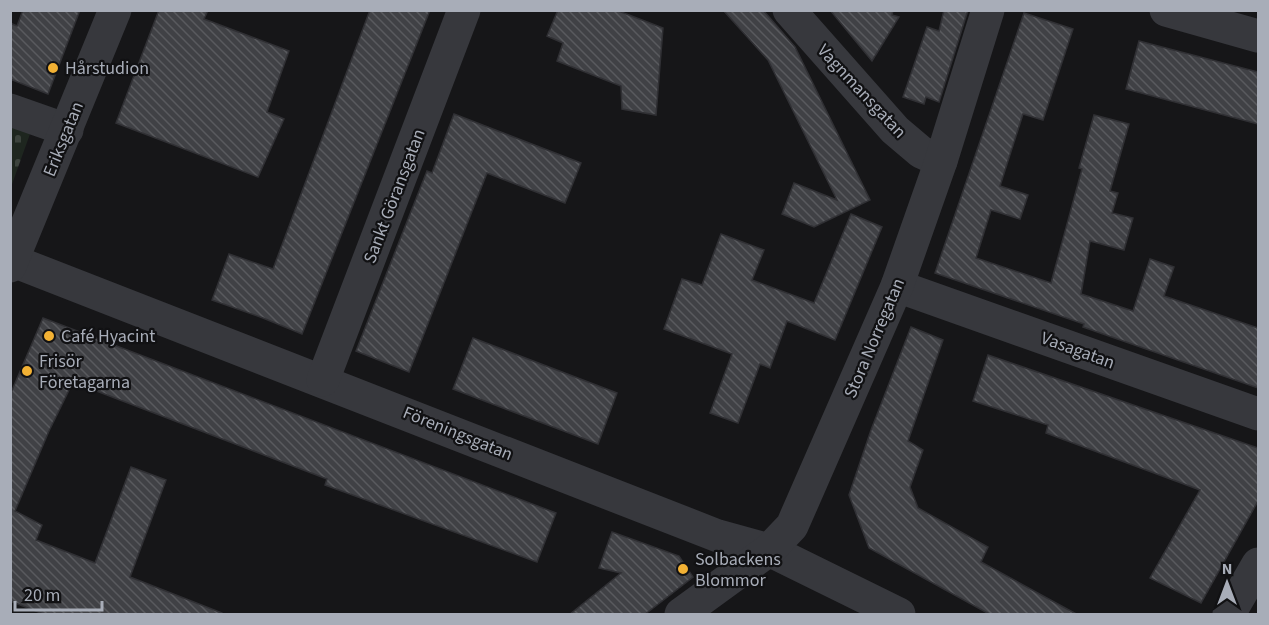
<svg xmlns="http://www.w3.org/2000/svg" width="1269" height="625" viewBox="0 0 1269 625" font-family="'Source Sans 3',sans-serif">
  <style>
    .cemetery { fill: url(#cemetery-stones) }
    .building { fill: url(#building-back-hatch); stroke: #303034; stroke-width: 1.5 }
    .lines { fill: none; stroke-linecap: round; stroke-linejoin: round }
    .minor { stroke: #37383d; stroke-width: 33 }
    .poi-dot { fill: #f2b134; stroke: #111113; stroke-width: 2 }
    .labels { text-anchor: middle; stroke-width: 4.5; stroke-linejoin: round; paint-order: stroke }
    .poi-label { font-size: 18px; fill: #a8adb8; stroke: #111113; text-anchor: start }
    .street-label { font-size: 18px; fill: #a8adb8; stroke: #111113 }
  </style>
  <defs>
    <pattern id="cemetery-stones" width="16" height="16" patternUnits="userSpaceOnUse" patternTransform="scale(1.5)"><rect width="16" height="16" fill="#1e261f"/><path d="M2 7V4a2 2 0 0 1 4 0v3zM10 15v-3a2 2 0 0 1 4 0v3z" fill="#3c433d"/></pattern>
    <pattern id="building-back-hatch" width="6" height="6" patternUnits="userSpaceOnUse" patternTransform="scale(1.5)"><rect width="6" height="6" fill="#404145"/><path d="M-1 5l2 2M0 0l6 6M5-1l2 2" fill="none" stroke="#595a5e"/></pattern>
  </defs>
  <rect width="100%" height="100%" fill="#161618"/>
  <!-- cemetery -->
  <path class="cemetery" d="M 11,123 L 31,131 L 11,187 Z"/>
  <!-- building -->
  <g class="building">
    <path d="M 23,10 L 80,10 L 48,94 L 10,79 L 10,23 L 17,26 Z"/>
    <path d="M 159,10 L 208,10 L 204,19 L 289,51 L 267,112 L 284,119 L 258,177 L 116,123 Z"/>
    <path d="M 370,10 L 430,10 L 302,334 L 263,318 L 212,300 L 229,254 L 273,269 Z"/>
    <path d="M 558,10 L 616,10 L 663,28 L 656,115 L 622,109 L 621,86 L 557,61 L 563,43 L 547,36 Z"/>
    <path d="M 723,10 L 763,10 L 795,47 L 870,200 L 814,227 L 782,214 L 794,183 L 837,200 L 768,60 Z"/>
    <path d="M 830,10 L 893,10 L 892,15 L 899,17 L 872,61 Z"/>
    <path d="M 944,10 L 968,10 L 939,102 L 926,97 L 924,104 L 903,97 L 927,27 L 939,31 Z"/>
    <path d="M 1024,13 L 1073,29 L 1043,120 L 1023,114 L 1000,186 L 1028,195 L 1020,219 L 991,210 L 976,258 L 1051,283 L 1082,169 L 1079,168 L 1094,115 L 1129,124 L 1110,191 L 1118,193 L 1112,213 L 1133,218 L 1124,250 L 1090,241 L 1081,294 L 1133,311 L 1150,259 L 1174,267 L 1164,296 L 1258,328 L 1258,388 L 1083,327 L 1084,324 L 935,273 Z"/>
    <path d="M 1139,41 L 1258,72 L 1258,124 L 1126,89 Z"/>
    <path d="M 454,114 L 581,163 L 565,203 L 487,173 L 409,372 L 356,351 L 427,171 L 432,173 Z"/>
    <path d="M 851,214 L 882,227 L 835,340 L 787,321 L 770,368 L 760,364 L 738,423 L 710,413 L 732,354 L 664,329 L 682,279 L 702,285 L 721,234 L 764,250 L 752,280 L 814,303 Z"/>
    <path d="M 43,318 L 556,513 L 537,562 L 325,485 L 327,479 L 73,382 L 49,431 L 15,511 L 42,525 L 36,540 L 95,563 L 131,467 L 166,480 L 130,577 L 222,613 L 222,615 L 46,615 L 10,601 L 10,395 Z"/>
    <path d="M 911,327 L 943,340 L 908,441 L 923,450 L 910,487 L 918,508 L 988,547 L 981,562 L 1078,615 L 991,615 L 869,548 L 849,495 L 871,430 Z"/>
    <path d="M 473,338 L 617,393 L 598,444 L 453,389 Z"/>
    <path d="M 988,355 L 1258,448 L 1258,501 L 1201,603 L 1150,578 L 1200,490 L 1046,433 L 1048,425 L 973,401 Z"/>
    <path d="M 612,532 L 679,556 L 693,577 L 644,615 L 569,615 L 621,573 L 599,568 Z"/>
  </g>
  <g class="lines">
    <!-- minor -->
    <g class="minor">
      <path d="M 789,10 L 895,130 L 921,152 L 941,161"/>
      <path d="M 1166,10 L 1258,36"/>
      <path d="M 10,110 L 67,130"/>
      <path d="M 13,261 L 718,536 L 769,550 L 899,614"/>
      <path d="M 10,266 L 115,10"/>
      <path d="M 897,286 L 1258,414"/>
      <path d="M 323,380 L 464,10"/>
      <path d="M 681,614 L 769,550 L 792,526 L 897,286 L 941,161 L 988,10"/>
      <path d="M 1229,614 L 1258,564"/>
    </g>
  </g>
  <!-- markers -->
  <g class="poi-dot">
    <circle cx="53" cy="68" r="6"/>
    <circle cx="49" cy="336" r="6"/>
    <circle cx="27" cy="371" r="6"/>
    <circle cx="683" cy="569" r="6"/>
  </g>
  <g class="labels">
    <!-- poi labels -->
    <g class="poi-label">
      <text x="65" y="74">Hårstudion</text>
      <text x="61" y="342">Café Hyacint</text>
      <text x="39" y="367">Frisör<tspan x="39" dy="21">Företagarna</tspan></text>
      <text x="695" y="565">Solbackens<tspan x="695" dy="21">Blommor</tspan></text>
    </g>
    <!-- street labels -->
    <g class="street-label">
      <text transform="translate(862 91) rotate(47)" y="6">Vagnmansgatan</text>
      <text transform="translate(63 139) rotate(-68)" y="6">Eriksgatan</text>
      <text transform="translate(394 196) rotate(-69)" y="6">Sankt Göransgatan</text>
      <text transform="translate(874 338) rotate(-67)" y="6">Stora Norregatan</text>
      <text transform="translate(1078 350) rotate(20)" y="6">Vasagatan</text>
      <text transform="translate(458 433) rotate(22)" y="6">Föreningsgatan</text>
    </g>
  </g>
  <!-- border -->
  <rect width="1269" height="625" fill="none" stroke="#a8adb8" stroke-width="24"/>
  <!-- north arrow -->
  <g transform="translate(1227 583)" stroke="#111113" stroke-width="4.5" paint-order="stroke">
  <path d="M0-4.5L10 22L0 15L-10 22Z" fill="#a8adb8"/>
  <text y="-9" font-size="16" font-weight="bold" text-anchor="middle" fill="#a8adb8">N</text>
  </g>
  <!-- scale -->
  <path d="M15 601v9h87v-9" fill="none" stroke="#a8adb8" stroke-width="3"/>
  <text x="24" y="601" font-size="18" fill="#a8adb8" stroke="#111113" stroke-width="4.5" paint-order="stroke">20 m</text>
</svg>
